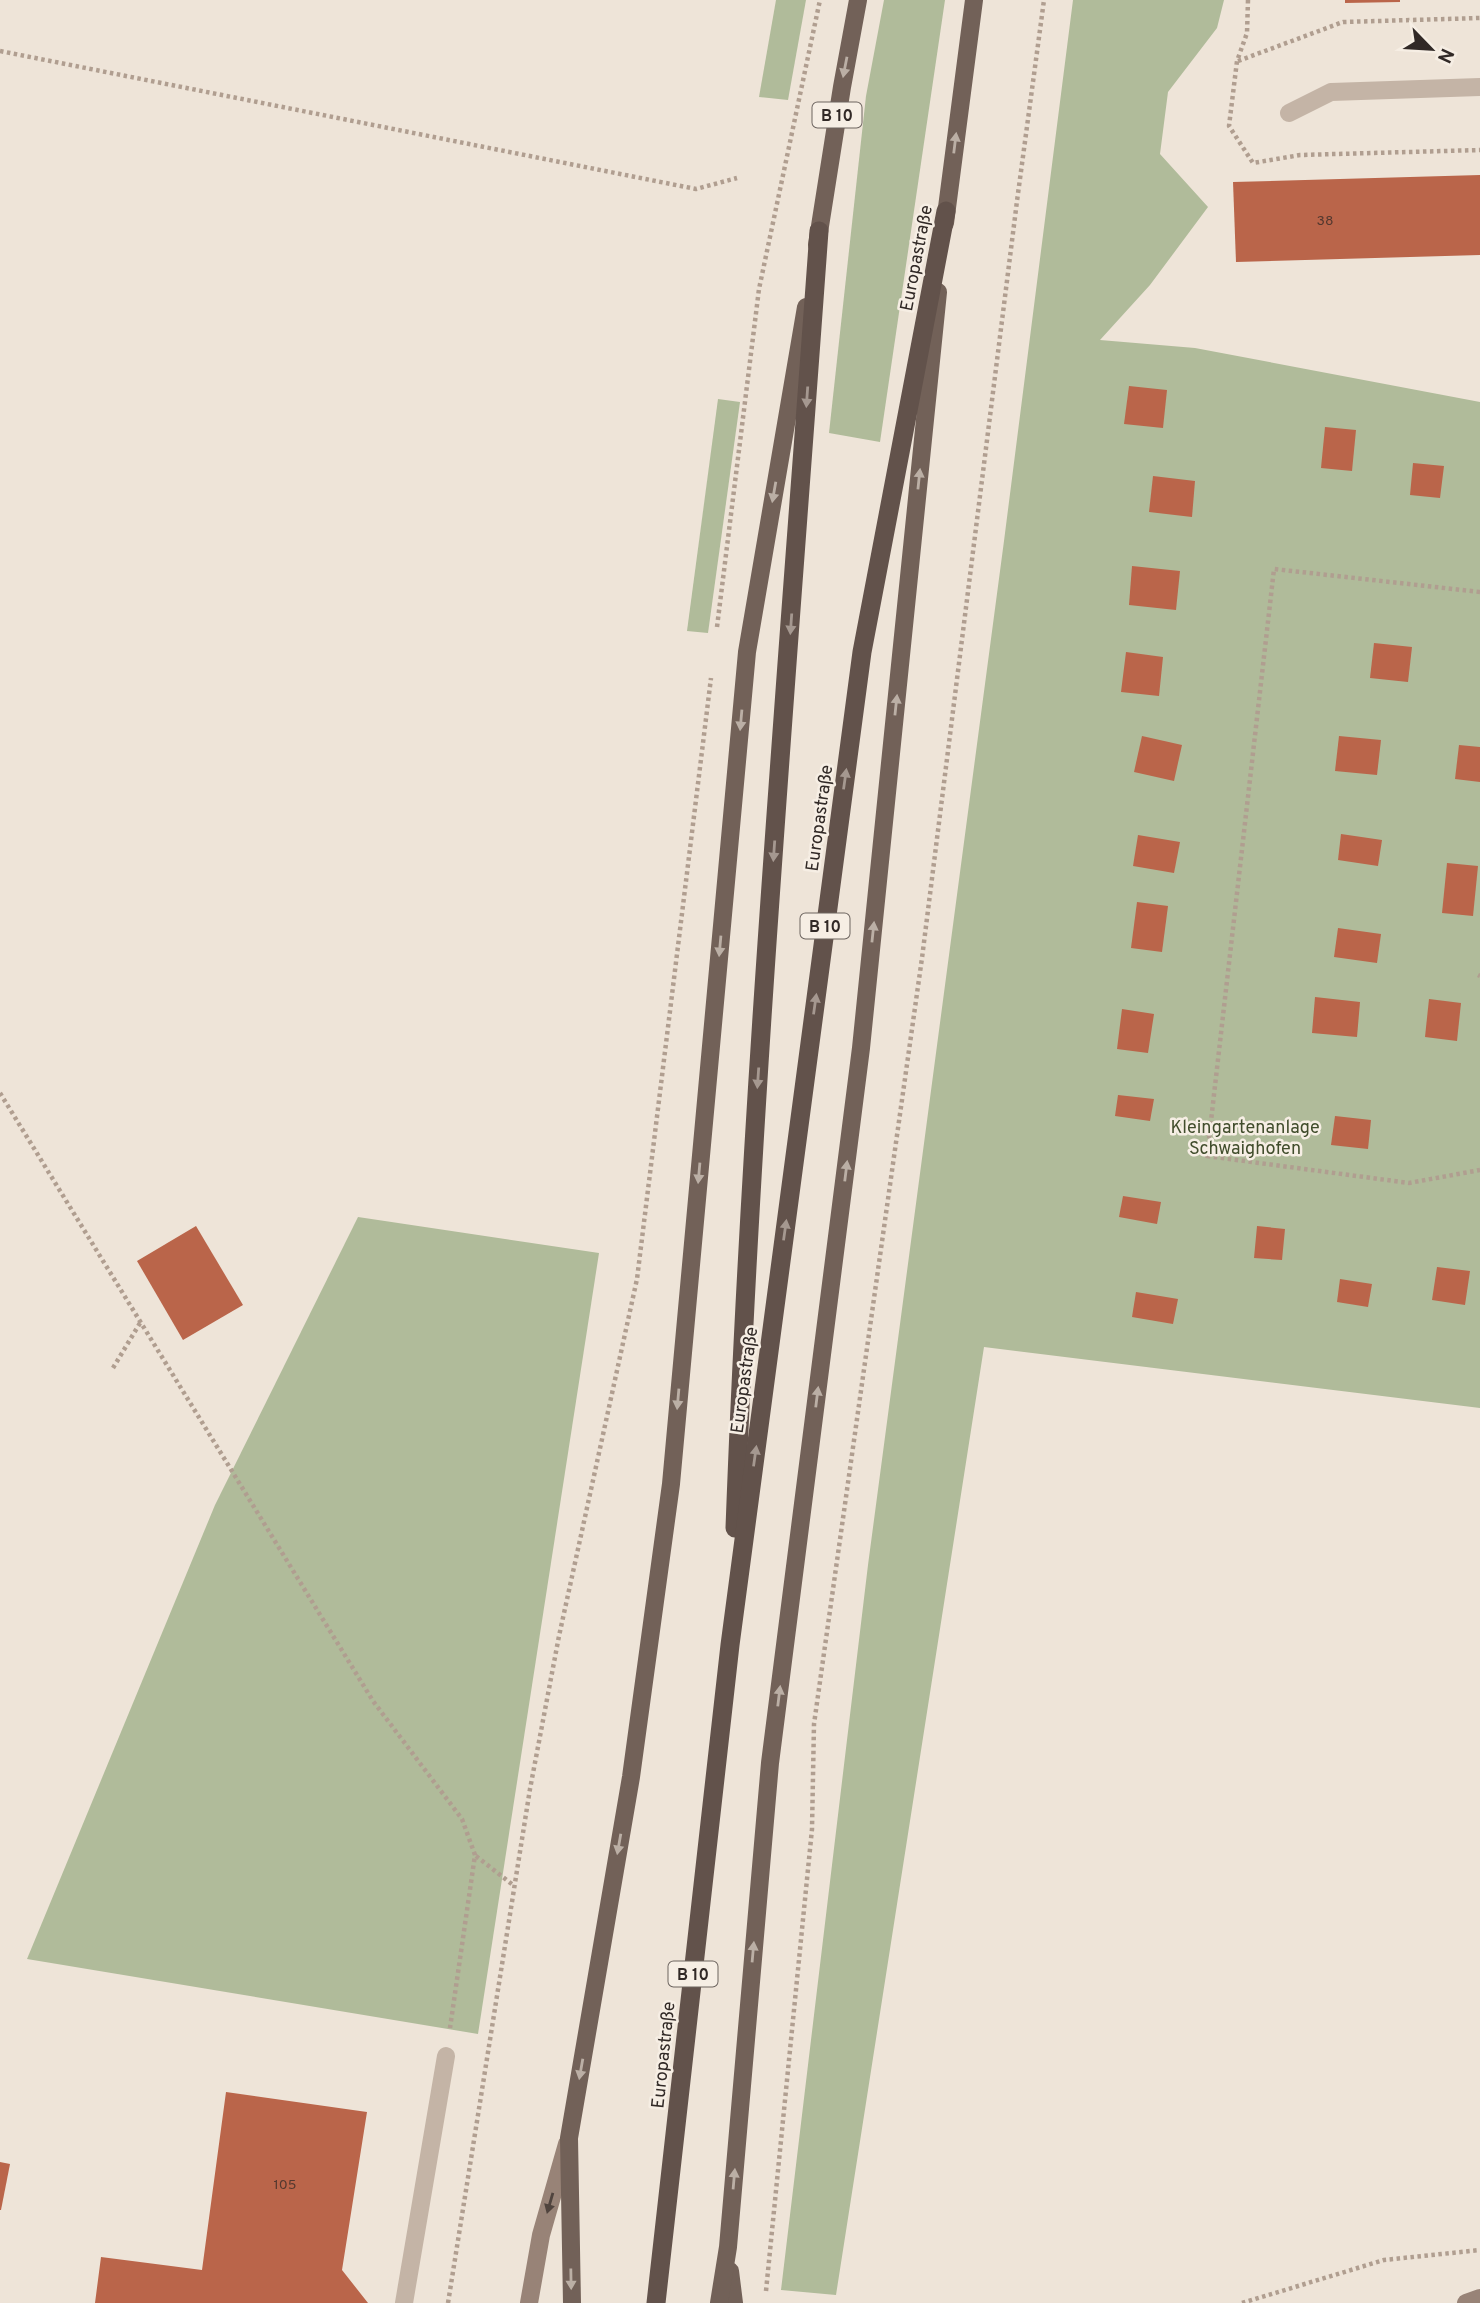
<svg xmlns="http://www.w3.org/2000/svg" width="1480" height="2303" viewBox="0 0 1480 2303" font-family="Overpass,sans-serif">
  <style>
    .green { fill: #b0bb9a }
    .building { fill: #ba654a }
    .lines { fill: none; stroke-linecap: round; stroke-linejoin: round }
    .path { stroke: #b09e90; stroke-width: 4.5; stroke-dasharray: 3.5 3.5; stroke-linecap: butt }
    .service { stroke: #c4b4a6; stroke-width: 18 }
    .secondary { stroke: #988377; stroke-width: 18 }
    .primary { stroke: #726158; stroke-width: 18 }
    .trunk { stroke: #62524b; stroke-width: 19 }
    .oneway { fill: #bbafa5 }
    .oneway2 { fill: #a59890 }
    .oneway3 { fill: #50443e }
    .labels { text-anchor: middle; stroke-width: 5; stroke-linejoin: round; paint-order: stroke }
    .number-label { font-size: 14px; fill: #53382f }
    .shield { fill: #f6eee4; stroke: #6c645f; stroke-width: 2 }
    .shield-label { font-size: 16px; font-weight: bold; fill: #312926 }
    .street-label { font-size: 18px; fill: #312926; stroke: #f6eee4 }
    .park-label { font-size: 18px; fill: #414d2c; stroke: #f6eee4 }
  </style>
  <rect width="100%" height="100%" fill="#eee4d8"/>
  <!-- green -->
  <g class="green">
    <path d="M 776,0 L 806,0 L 788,100 L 759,97 Z"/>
    <path d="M 884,0 L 945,0 L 880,442 L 829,433 L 866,96 Z"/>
    <path d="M 1073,0 L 1224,0 L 1217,28 L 1168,92 L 1160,154 L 1208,207 L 1150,285 L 1100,340 L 1195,348 L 1480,402 L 1480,1408 L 984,1347 L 836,2295 L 781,2290 L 868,1565 L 1004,541 Z"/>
    <path d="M 718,399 L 740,402 L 708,633 L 687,631 Z"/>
    <path d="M 358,1217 L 599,1253 L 478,2034 L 27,1959 L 215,1505 Z"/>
  </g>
  <!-- building -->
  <g class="building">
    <path d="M 1345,0 L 1400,0 L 1400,2 L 1345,3 Z"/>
    <path d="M 1480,175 L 1480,255 L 1236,262 L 1233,182 Z"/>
    <path d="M 1129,386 L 1167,390 L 1163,428 L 1124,424 Z"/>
    <path d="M 1325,427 L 1356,430 L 1352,471 L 1321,468 Z"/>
    <path d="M 1413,463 L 1444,466 L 1440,498 L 1410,495 Z"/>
    <path d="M 1153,476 L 1195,481 L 1192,517 L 1149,512 Z"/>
    <path d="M 1132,566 L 1180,571 L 1176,610 L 1129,605 Z"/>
    <path d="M 1374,643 L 1412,647 L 1408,682 L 1370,678 Z"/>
    <path d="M 1126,652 L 1163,657 L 1159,696 L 1121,692 Z"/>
    <path d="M 1142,736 L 1182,745 L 1174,781 L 1134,772 Z"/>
    <path d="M 1339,736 L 1381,740 L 1377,775 L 1335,771 Z"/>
    <path d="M 1459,745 L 1480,747 L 1480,782 L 1455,779 Z"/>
    <path d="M 1341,834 L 1382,840 L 1378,866 L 1338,860 Z"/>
    <path d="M 1138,835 L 1180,842 L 1174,873 L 1133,866 Z"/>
    <path d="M 1447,863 L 1478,866 L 1473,916 L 1442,913 Z"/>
    <path d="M 1137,902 L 1168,906 L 1162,952 L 1131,948 Z"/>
    <path d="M 1338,928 L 1381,934 L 1377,963 L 1334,957 Z"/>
    <path d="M 1315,997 L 1360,1002 L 1357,1037 L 1312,1033 Z"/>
    <path d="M 1429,999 L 1461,1003 L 1457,1041 L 1425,1037 Z"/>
    <path d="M 1122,1009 L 1154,1014 L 1148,1053 L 1117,1049 Z"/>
    <path d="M 1118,1095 L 1154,1099 L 1150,1121 L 1115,1116 Z"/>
    <path d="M 1335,1116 L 1371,1120 L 1368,1149 L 1331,1145 Z"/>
    <path d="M 1123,1196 L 1161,1202 L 1157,1224 L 1119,1217 Z"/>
    <path d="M 196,1226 L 243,1305 L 183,1340 L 137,1261 Z"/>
    <path d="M 1257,1226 L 1285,1229 L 1282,1260 L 1254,1258 Z"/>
    <path d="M 1437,1267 L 1470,1271 L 1465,1305 L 1432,1300 Z"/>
    <path d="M 1340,1279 L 1372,1284 L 1368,1307 L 1337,1302 Z"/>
    <path d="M 1136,1292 L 1178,1299 L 1173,1324 L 1132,1317 Z"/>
    <path d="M 226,2092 L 367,2112 L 342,2270 L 368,2303 L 95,2303 L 101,2257 L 202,2270 Z"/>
    <path d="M 0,2162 L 10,2164 L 1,2210 L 0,2210 Z"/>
  </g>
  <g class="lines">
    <!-- path -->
    <g class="path">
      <path d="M 1248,0 L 1247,33 L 1237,61 L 1229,126 L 1253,163 L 1300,155 L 1480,150"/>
      <path d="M 0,51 L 696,189 L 737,178"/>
      <path d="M 1238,61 L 1343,22 L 1480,18"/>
      <path d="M 1480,592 L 1274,569 L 1207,1156 L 1409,1183 L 1480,1170"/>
      <path d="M 717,627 L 759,289 L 820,0"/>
      <path d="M 1478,975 L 1480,976"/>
      <path d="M 0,1093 L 373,1701 L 462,1819 L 475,1855 L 450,2028"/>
      <path d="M 113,1368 L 140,1323"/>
      <path d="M 476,1856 L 513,1885"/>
      <path d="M 766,2291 L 812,1829 L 814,1724 L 922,958 L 1017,201 L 1044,0"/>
      <path d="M 448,2303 L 530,1789 L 559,1636 L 637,1279 L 711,678"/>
      <path d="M 1242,2303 L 1384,2260 L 1480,2250"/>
    </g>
    <!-- service -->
    <g class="service">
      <path d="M 1289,113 L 1331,92 L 1480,87"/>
      <path d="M 404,2303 L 446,2056"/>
    </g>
    <!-- secondary -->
    <g class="secondary">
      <path d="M 529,2303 L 541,2235 L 567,2144"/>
      <path d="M 1466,2303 L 1480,2298"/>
    </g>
    <!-- primary -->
    <g class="primary">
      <path d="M 945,223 L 974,0"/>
      <path d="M 817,245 L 842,87 L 858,0"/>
      <path d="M 730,2271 L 734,2303"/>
      <path d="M 572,2303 L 569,2138 L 631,1777 L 671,1484 L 747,652 L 806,307"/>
      <path d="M 719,2303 L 728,2247 L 770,1763 L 861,1048 L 938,292"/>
    </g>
    <!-- trunk -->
    <g class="trunk">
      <path d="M 735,1528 C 751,1095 788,663 819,231"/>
      <path d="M 656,2303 L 730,1645 L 862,652 L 946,211"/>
    </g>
  </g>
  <!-- one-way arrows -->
  <defs><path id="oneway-solid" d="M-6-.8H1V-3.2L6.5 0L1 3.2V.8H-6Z" transform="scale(1.75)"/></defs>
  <g class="oneway">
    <use href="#oneway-solid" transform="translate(845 67) rotate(101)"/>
    <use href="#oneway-solid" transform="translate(955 143) rotate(-83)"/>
    <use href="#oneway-solid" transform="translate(919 479) rotate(-84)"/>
    <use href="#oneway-solid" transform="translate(774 492) rotate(100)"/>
    <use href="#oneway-solid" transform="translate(896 705) rotate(-84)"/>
    <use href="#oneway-solid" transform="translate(741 720) rotate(95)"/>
    <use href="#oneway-solid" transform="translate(873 932) rotate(-84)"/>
    <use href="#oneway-solid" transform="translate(720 946) rotate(95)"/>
    <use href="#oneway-solid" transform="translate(846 1171) rotate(-83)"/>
    <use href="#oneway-solid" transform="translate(699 1173) rotate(95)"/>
    <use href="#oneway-solid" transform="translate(817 1397) rotate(-83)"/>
    <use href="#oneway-solid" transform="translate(678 1399) rotate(95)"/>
    <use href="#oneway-solid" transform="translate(779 1696) rotate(-83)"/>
    <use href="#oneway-solid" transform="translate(619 1844) rotate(100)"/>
    <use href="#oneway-solid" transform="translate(753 1952) rotate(-85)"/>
    <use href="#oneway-solid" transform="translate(581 2069) rotate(100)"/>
    <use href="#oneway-solid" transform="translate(734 2179) rotate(-85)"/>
    <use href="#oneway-solid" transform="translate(571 2279) rotate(89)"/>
  </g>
  <g class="oneway2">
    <use href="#oneway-solid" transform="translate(807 397) rotate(94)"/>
    <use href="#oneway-solid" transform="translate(791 624) rotate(94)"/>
    <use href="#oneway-solid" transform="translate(845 779) rotate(-82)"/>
    <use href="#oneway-solid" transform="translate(774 851) rotate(94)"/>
    <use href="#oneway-solid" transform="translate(815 1004) rotate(-82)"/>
    <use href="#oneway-solid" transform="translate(758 1078) rotate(94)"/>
    <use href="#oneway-solid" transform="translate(785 1230) rotate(-82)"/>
    <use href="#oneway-solid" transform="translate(755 1456) rotate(-82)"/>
  </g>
  <use class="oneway3" href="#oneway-solid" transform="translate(550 2203) rotate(106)"/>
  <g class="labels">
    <!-- number labels -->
    <g class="number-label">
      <text x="1325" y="225">38</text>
      <text x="285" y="2189">105</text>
    </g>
    <!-- shield labels -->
    <g class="shield">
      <rect x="812.5" y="102.5" width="49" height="25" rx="5"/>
      <rect x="800.5" y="913.5" width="49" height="25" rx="5"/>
      <rect x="668.5" y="1961.5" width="49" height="25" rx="5"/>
    </g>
    <g class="shield-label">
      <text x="837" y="121">B 10</text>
      <text x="825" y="932">B 10</text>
      <text x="693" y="1980">B 10</text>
    </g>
    <!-- street labels -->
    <g class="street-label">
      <text transform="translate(916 258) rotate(-79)" y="6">Europastraße</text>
      <text transform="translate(819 818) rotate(-82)" y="6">Europastraße</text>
      <text transform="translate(744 1380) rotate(-82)" y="6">Europastraße</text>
      <text transform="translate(663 2055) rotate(-84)" y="6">Europastraße</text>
    </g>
    <!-- park labels -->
    <g class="park-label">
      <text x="1245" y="1133">Kleingartenanlage<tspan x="1245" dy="21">Schwaighofen</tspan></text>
    </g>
  </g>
  <!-- north arrow -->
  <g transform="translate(1431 49) rotate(115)" stroke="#f6eee4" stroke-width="5" paint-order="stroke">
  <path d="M0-5L12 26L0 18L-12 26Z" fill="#312926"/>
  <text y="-10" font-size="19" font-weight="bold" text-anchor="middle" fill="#312926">N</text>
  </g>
</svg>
